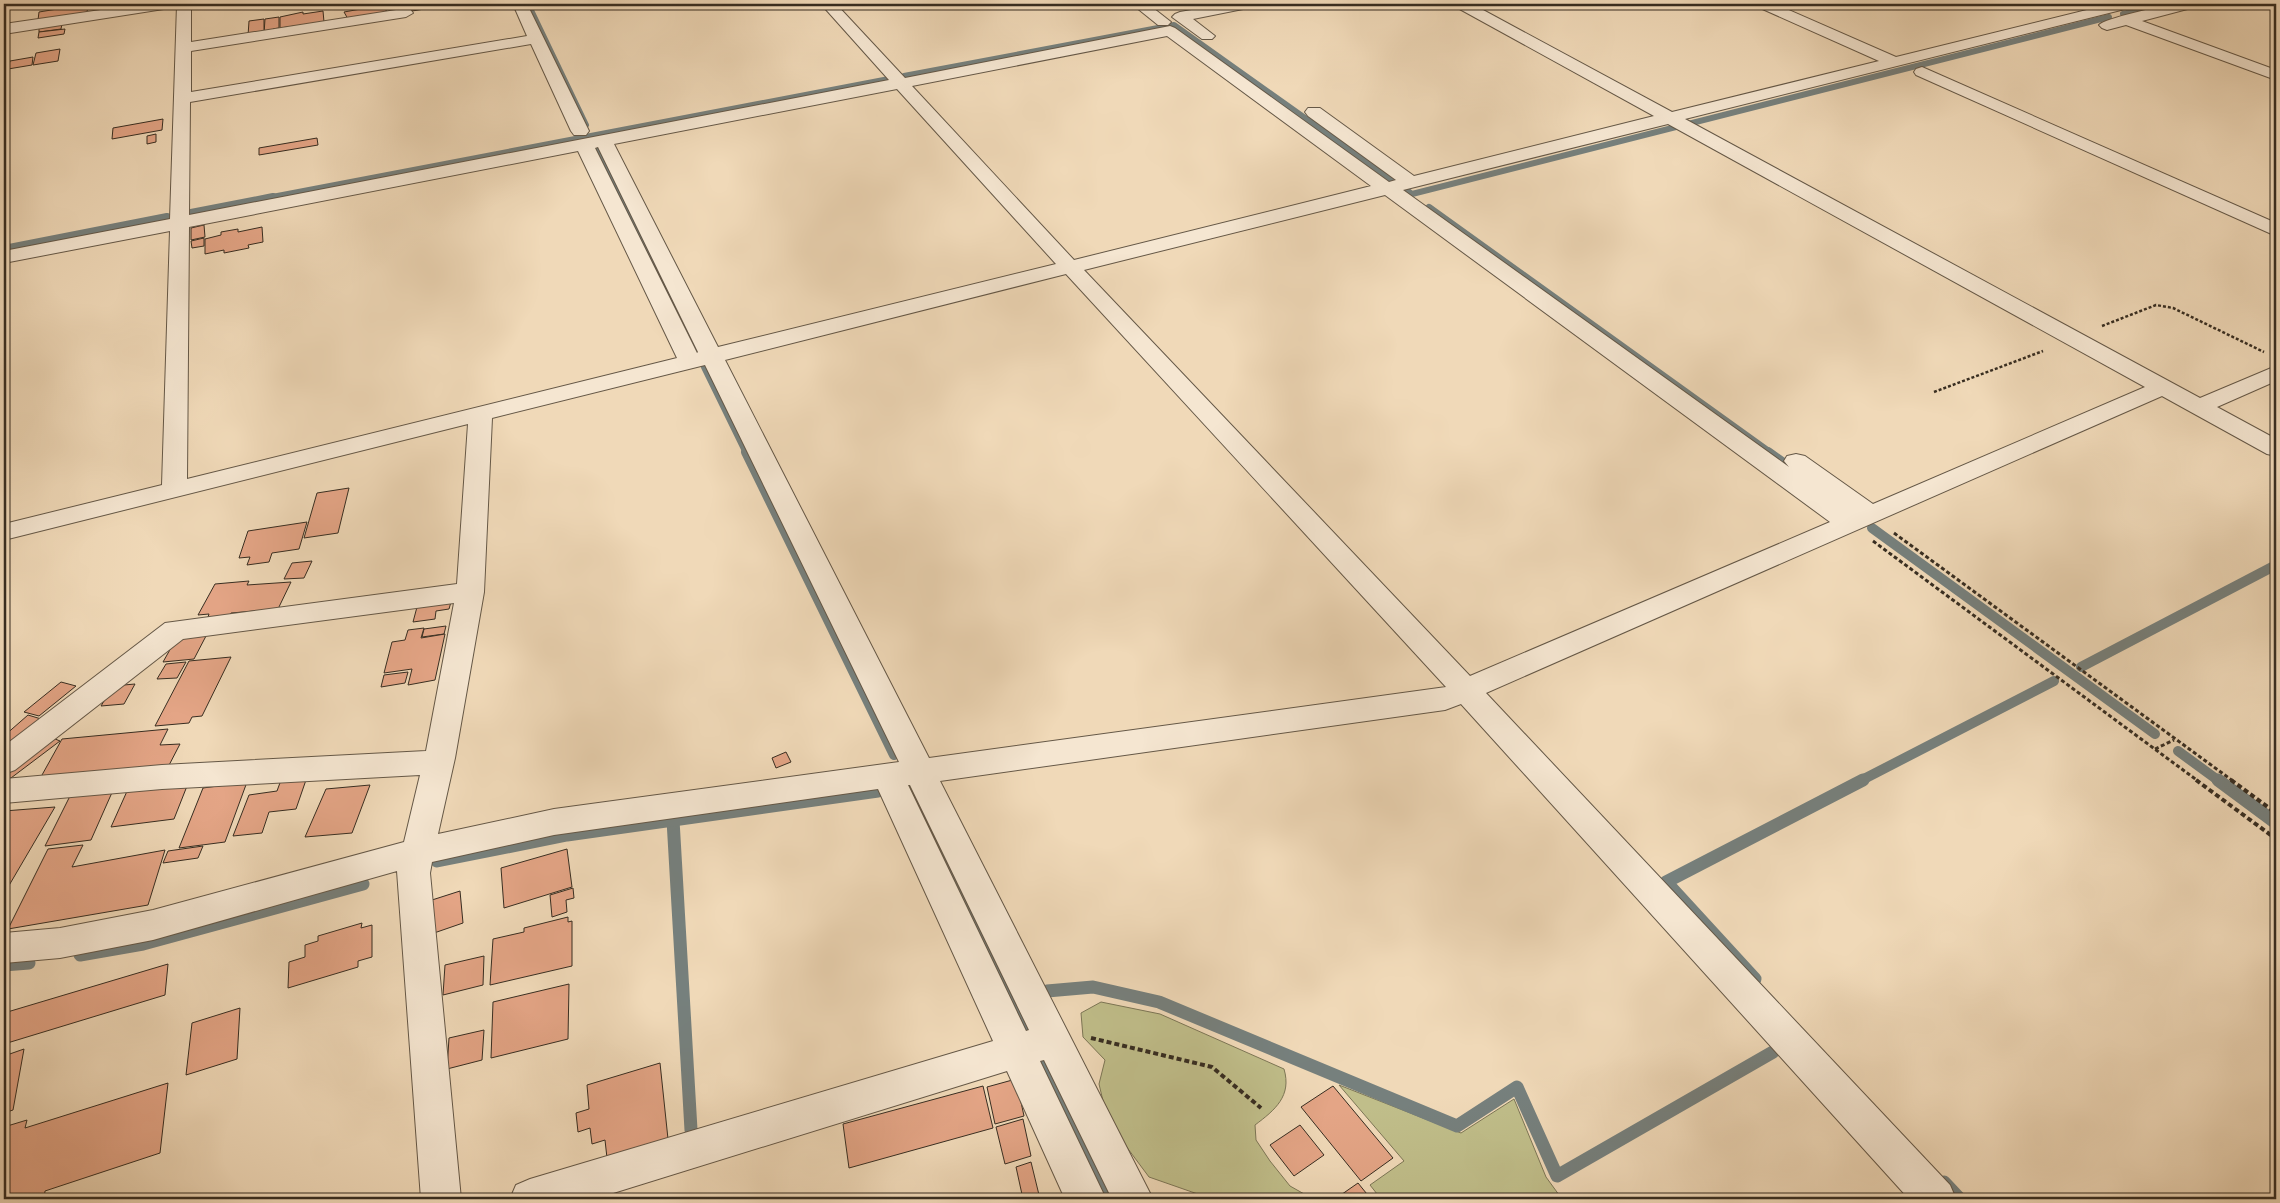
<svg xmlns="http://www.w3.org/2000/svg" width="2280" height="1203" viewBox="0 0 2280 1203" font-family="'IM FELL Double Pica',serif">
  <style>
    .green { fill: #c0be8a; stroke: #7c7656 }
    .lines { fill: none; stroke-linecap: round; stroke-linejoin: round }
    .stream-far3 { stroke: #76807d; stroke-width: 6 }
    .stream-far2 { stroke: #76807d; stroke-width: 8 }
    .stream-far1 { stroke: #76807d; stroke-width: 10 }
    .stream { stroke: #76807d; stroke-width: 13 }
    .building { fill: #e4a586; stroke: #372d21 }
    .minor-casing { stroke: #655847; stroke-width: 2 }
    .path-far2 { stroke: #372d21; stroke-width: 2.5; stroke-dasharray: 3 2; stroke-linecap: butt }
    .path-far1 { stroke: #372d21; stroke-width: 3; stroke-dasharray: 4 2.5; stroke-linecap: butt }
    .path { stroke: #372d21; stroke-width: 4; stroke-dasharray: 5 3; stroke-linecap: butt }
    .minor { fill: #f5e6d1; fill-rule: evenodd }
  </style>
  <rect width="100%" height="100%" fill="#f0d9b8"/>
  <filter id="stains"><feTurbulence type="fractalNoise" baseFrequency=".004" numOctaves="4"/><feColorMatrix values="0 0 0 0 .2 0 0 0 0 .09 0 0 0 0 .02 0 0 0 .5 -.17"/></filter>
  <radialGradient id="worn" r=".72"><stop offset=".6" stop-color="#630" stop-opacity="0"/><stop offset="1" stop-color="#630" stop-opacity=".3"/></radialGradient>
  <!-- green -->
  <g class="green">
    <path d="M 1101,1002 L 1160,1014 L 1284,1069 C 1292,1096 1275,1110 1255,1125 L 1256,1140 L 1270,1161 L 1290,1186 L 1313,1199 L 1212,1199 L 1149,1177 L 1108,1122 L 1099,1084 L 1105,1060 L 1083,1037 L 1081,1013 Z"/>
    <path d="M 1339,1085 L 1461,1133 L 1514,1099 L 1546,1177 L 1562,1199 L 1381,1199 L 1370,1185 L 1404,1161 Z"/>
  </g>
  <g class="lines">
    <!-- stream-far3 -->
    <g class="stream-far3">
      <path d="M 528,4 L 586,125"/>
      <path d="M 2123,14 L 2163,4"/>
      <path d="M 904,76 L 1174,25 L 1395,182"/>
      <path d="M 598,150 L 622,198"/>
      <path d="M 1407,190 L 1412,194 L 2109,17"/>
      <path d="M 267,198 L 889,79"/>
    </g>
    <!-- stream-far2 -->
    <g class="stream-far2">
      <path d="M 621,197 L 696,351"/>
      <path d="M 1429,208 L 1770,453"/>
      <path d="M 191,213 L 273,197"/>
      <path d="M 4,249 L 167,217"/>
      <path d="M 705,367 L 747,453"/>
    </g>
    <!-- stream-far1 -->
    <g class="stream-far1">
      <path d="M 746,452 L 894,755"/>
      <path d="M 1768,452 L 1799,474"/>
      <path d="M 1872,528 L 2155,734"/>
      <path d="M 2081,667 L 2276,565"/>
      <path d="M 2178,751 L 2219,781"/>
      <path d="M 1860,781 L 2054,681"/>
    </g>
    <!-- stream -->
    <g class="stream">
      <path d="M 2218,780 L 2276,823"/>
      <path d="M 908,785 L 1025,1025"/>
      <path d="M 673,820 L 691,1130"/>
      <path d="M 437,861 L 567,835 L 878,791"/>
      <path d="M 80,955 L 143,944 L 363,884"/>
      <path d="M 4,965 L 29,963"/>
      <path d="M 1755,979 L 1666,882 L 1863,780"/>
      <path d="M 1047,991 L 1093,987 L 1159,1002 L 1457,1126 L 1517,1087 L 1557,1176 L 1773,1052"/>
      <path d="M 1042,1060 L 1110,1199"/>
      <path d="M 1944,1182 L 1960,1199"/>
    </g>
  </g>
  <!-- building -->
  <g class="building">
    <path d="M 88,4 L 87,13 L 38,20 L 39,12 Z"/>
    <path d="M 407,4 L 456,4 L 412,11 Z"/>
    <path d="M 383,5 L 387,12 L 348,19 L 344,12 Z"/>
    <path d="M 323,11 L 324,22 L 280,28 L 280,17 L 303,12 L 303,14 Z"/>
    <path d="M 279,17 L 279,28 L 273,29 L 273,33 L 264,34 L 265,19 Z"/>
    <path d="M 264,19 L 264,34 L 248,36 L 249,21 Z"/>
    <path d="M 62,24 L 61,29 L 39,32 L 39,27 Z"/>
    <path d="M 65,29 L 64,34 L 38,38 L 39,32 Z"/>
    <path d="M 60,49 L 58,61 L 33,65 L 36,53 Z"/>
    <path d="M 33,57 L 32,65 L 8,69 L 10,61 Z"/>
    <path d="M 163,119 L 162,130 L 112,139 L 113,128 Z"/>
    <path d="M 156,134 L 156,142 L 147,144 L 147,136 Z"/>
    <path d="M 317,138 L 318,145 L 259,155 L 259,148 Z"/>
    <path d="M 204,225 L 205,237 L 191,240 L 191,228 Z"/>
    <path d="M 262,227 L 263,242 L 248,245 L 249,248 L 224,253 L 224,250 L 205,254 L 205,239 L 221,235 L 221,232 L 238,229 L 238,232 Z"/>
    <path d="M 204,238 L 204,246 L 192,248 L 191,241 Z"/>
    <path d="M 349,488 L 338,533 L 304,538 L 317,493 Z"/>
    <path d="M 307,522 L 299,549 L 272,553 L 269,562 L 247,565 L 250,557 L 239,558 L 248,531 Z"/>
    <path d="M 312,561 L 304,578 L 284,579 L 292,563 Z"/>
    <path d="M 249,581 L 247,585 L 291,582 L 278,609 L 231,613 L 229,616 L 208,617 L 209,614 L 198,615 L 215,584 Z"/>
    <path d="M 451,602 L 449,609 L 436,611 L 435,619 L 413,622 L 417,607 Z"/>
    <path d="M 446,626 L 444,634 L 422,637 L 424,629 Z"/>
    <path d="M 424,628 L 421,638 L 445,634 L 435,680 L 408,685 L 412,669 L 384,673 L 392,642 L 405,640 L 408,630 Z"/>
    <path d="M 206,636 L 194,659 L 163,662 L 176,639 Z"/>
    <path d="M 231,657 L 202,716 L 192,717 L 189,723 L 155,726 L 189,661 Z"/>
    <path d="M 186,662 L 177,678 L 157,679 L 166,664 Z"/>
    <path d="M 408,672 L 405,683 L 381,687 L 384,675 Z"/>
    <path d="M 61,682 L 76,686 L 39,716 L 24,712 Z"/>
    <path d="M 135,684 L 124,704 L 101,706 L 113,686 Z"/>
    <path d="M 28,715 L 51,722 L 17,750 L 4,746 L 4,736 Z"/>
    <path d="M 168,729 L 160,745 L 180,744 L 166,771 L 37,784 L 62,739 Z"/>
    <path d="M 48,736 L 60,741 L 7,781 L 4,779 L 4,769 Z"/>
    <path d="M 786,752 L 791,762 L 776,768 L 772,758 Z"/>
    <path d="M 307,777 L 296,809 L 269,812 L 262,833 L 233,836 L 249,795 L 277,791 L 281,780 Z"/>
    <path d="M 189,781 L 174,819 L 111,827 L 128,789 Z"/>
    <path d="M 247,782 L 225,842 L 179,848 L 203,788 Z"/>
    <path d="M 370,785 L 352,833 L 305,837 L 326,789 Z"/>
    <path d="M 114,788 L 91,840 L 45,846 L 71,794 Z"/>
    <path d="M 55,807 L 4,894 L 4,811 Z"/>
    <path d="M 83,845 L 72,867 L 165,850 L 148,905 L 8,929 L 48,849 Z"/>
    <path d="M 203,846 L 198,858 L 163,863 L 168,851 Z"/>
    <path d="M 567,849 L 572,887 L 504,908 L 501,868 Z"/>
    <path d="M 573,888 L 574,898 L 566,900 L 567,912 L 552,917 L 550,895 Z"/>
    <path d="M 460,891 L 463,923 L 434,933 L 432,900 Z"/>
    <path d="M 568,917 L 568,922 L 572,921 L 572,966 L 490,985 L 493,939 L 524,932 L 524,928 Z"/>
    <path d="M 362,923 L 361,928 L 372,925 L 372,957 L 358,961 L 358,967 L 288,988 L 289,962 L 305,957 L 305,945 L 318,941 L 318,936 Z"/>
    <path d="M 484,956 L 483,985 L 443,995 L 445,965 Z"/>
    <path d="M 168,964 L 165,995 L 4,1044 L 4,1013 Z"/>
    <path d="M 569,984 L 568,1039 L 491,1058 L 493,1002 Z"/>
    <path d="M 240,1008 L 237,1059 L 186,1075 L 192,1023 Z"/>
    <path d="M 484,1030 L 482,1060 L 447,1069 L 449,1038 Z"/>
    <path d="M 24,1049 L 13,1110 L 4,1113 L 4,1056 Z"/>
    <path d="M 660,1063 L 668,1139 L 607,1158 L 605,1140 L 592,1144 L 590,1128 L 578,1132 L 576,1113 L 589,1109 L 587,1085 Z"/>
    <path d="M 1016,1079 L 1024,1116 L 995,1124 L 987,1087 Z"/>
    <path d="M 168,1083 L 160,1153 L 45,1191 L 44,1199 L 4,1199 L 4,1127 L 27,1120 L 25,1128 Z"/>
    <path d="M 983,1086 L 993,1128 L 849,1168 L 843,1124 Z"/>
    <path d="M 1333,1086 L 1393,1158 L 1361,1181 L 1301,1107 Z"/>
    <path d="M 1023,1119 L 1031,1156 L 1005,1164 L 996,1127 Z"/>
    <path d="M 1300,1125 L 1324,1155 L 1294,1176 L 1270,1145 Z"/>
    <path d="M 1031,1162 L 1040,1199 L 1023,1199 L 1016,1167 Z"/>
    <path d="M 1358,1183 L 1371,1199 L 1335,1199 Z"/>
  </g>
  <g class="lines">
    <defs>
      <g id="minor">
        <path d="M 142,4 L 191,4 L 191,42 L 396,10 L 392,4 L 406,4 L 413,13 L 406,17 L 191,51 L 191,92 L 527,36 L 513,4 L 527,4 L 589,131 L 586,135 L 574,135 L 571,131 L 531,44 L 190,102 L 189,215 L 889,80 L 821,4 L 836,4 L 905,78 L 1170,26 L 1175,28 L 1389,182 L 1396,180 L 1308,116 L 1305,112 L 1308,108 L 1320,108 L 1414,176 L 1654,116 L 1456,7 L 1454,4 L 1472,4 L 1672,112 L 1879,61 L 1758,7 L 1756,4 L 1775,4 L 1896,57 L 2111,4 L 2135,4 L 2133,7 L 1685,119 L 2200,398 L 2276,366 L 2276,381 L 2217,407 L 2276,439 L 2276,456 L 2267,454 L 2162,396 L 1486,693 L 1950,1185 L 1956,1199 L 1909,1199 L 1461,704 L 1445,710 L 940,781 L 1153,1199 L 1112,1199 L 1044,1060 L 1040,1061 L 1106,1199 L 1065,1199 L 1007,1071 L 594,1199 L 510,1199 L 516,1185 L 530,1179 L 993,1041 L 878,789 L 554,835 L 432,862 L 430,873 L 461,1199 L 421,1199 L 397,871 L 153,940 L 60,958 L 4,963 L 4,933 L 60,928 L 153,910 L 404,842 L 420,775 L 162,789 L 4,803 L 4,779 L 162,765 L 426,751 L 454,603 L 183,639 L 15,770 L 4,774 L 4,746 L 165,623 L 457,584 L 468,424 L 4,540 L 4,524 L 162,485 L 170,231 L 4,263 L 4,251 L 170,219 L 177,5 L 170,8 L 4,34 L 4,24 ZM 1167,36 L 1371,186 L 1074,260 L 912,86 ZM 897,89 L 1056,264 L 718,347 L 614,144 ZM 1668,124 L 2145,387 L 1873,504 L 1805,456 L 1796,454 L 1787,456 L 1784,461 L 1789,467 L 1403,190 ZM 598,147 L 698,352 L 697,353 L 595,148 ZM 578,151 L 677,358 L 187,479 L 189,227 ZM 1385,195 L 1830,522 L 1470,676 L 1084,270 ZM 1066,274 L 1446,687 L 929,758 L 725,360 ZM 705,365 L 899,762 L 554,809 L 438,834 L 455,758 L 484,592 L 492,418 ZM 908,785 L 910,785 L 1029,1030 L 1026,1031 Z"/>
        <path d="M 1132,4 L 1148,4 L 1171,22 L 1168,25 L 1158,25 Z"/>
        <path d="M 1226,4 L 1255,4 L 1248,8 L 1193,19 L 1215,36 L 1212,39 L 1202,39 L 1172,17 L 1175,14 L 1180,12 Z"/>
        <path d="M 2173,4 L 2197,4 L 2195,7 L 2142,21 L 2276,70 L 2276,80 L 2126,25 L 2107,30 L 2102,28 L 2099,25 C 2105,18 2160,7 2173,4 Z"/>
        <path d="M 1922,67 L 2276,223 L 2276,236 L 1916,75 L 1914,72 L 1916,69 Z"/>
      </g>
    </defs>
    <!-- minor casing -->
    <use href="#minor" class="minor-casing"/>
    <!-- path-far2 -->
    <g class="path-far2">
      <path d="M 2102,326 L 2156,305 L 2173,308 L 2264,352"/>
      <path d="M 1934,392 L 2043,351"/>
    </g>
    <!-- path-far1 -->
    <g class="path-far1">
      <path d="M 1894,533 L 2233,781"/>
      <path d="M 1873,541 L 2198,781"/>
      <path d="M 2155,749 L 2174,740"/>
    </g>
    <!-- path -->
    <g class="path">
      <path d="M 2196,780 L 2276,839"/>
      <path d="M 2231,780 L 2276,813"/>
      <path d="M 1091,1038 L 1212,1067 L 1261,1108"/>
    </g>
    <!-- minor -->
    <use href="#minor" class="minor"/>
  </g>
  <!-- margin -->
  <rect width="2280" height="1203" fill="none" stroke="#f0d9b8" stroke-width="20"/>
  <rect x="5" y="5" width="2270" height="1193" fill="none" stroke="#372d21" stroke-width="2.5"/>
  <rect x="10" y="10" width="2260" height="1183" fill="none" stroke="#372d21"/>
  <rect width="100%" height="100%" filter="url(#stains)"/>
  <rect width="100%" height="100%" fill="url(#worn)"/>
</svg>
